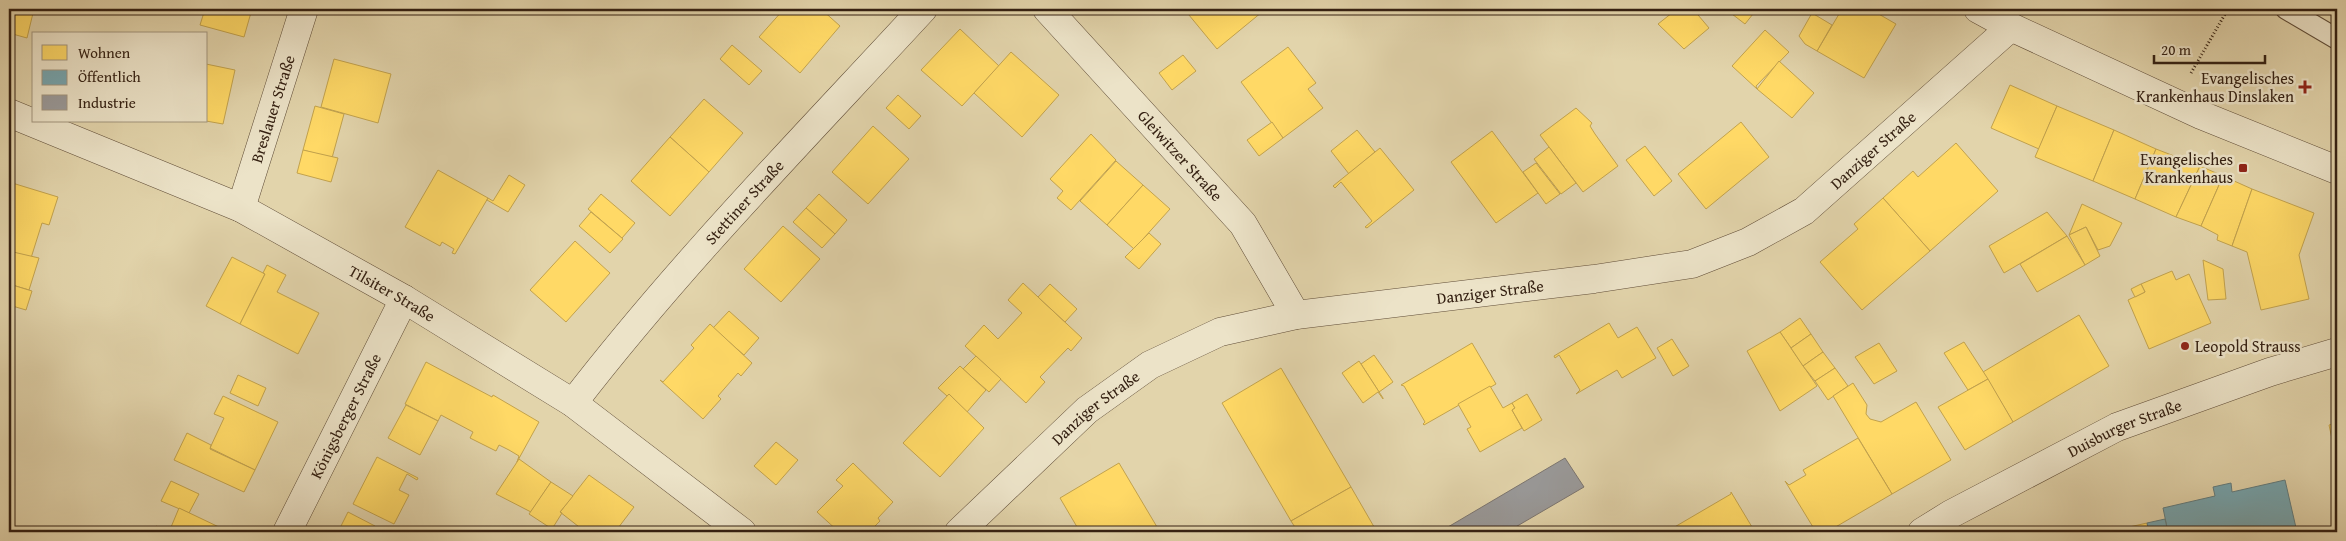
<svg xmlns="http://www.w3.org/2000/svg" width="2346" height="541" viewBox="0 0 2346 541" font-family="'Gentium Book Plus',serif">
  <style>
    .homes { fill: #ffd966; stroke: #c2a24d }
    .public { fill: #76a5af; stroke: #627d80 }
    .industry { fill: #999; stroke: #7b7570 }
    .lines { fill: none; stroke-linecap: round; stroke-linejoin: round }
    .service-casing { stroke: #604d38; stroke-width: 22 }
    .minor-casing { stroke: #604d38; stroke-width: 29 }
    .path { stroke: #342012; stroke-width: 3; stroke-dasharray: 1 2.5; stroke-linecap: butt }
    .service { stroke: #ece3c8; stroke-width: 20 }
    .minor { stroke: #ece3c8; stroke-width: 28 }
    .poi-dot { fill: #8f2418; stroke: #ece3c8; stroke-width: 2 }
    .labels { text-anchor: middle; stroke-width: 5; stroke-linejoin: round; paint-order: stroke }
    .poi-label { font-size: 16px; fill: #342012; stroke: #ece3c8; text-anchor: end }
    .street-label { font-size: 16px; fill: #342012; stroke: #ece3c8 }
  </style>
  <rect width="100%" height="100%" fill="#e2d4ab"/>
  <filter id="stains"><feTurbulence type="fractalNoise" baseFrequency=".004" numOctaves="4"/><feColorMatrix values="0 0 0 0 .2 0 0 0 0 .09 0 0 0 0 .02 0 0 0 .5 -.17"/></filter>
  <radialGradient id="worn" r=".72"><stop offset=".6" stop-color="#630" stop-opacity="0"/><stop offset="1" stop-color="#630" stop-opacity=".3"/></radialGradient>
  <!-- homes -->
  <g class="homes">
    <path d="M 9,9 L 34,9 L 27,38 L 9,33 Z"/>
    <path d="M 205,9 L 252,9 L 244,37 L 200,25 Z"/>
    <path d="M 784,9 L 821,9 L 840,26 L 800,73 L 759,37 Z"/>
    <path d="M 1184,9 L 1259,9 L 1262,12 L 1217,49 Z"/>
    <path d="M 1677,9 L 1693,9 L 1709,28 L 1684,49 L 1658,24 Z"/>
    <path d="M 1736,9 L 1757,9 L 1745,24 L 1732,14 Z"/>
    <path d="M 1842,9 L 1870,9 L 1896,24 L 1864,78 L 1817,51 Z"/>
    <path d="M 1812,13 L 1832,25 L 1817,51 L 1805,44 L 1799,36 Z"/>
    <path d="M 960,29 L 999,66 L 962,106 L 921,70 Z"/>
    <path d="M 1765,30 L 1789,52 L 1756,86 L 1757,89 L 1732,66 Z"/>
    <path d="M 732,45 L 762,71 L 749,85 L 720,59 Z"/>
    <path d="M 1288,47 L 1316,83 L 1308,89 L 1323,108 L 1283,138 L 1241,82 Z"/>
    <path d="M 1011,52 L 1059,95 L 1022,137 L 974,93 Z"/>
    <path d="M 1183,55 L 1196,71 L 1172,90 L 1159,73 Z"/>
    <path d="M 334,59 L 391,74 L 378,123 L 321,107 Z"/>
    <path d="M 1779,61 L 1814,93 L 1792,118 L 1757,89 Z"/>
    <path d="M 206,64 L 235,70 L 223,124 L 206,121 Z"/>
    <path d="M 2010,85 L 2057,106 L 2039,149 L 1991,128 Z"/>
    <path d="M 898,95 L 921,116 L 909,129 L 886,108 Z"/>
    <path d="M 704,99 L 743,133 L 709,172 L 670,137 Z"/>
    <path d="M 315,106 L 344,114 L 332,158 L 303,150 Z"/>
    <path d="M 2057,106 L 2114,130 L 2093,181 L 2035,157 Z"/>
    <path d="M 1576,108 L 1592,123 L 1590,126 L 1595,134 L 1618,166 L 1583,192 L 1540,135 Z"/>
    <path d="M 1272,122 L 1283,138 L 1259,156 L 1247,140 Z"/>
    <path d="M 1741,122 L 1769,157 L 1706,209 L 1678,174 Z"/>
    <path d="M 873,126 L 909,159 L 868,204 L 832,172 Z"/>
    <path d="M 1357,130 L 1375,152 L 1349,174 L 1331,151 Z"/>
    <path d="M 2114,130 L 2156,149 L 2135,199 L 2093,181 Z"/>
    <path d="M 1492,131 L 1538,193 L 1496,223 L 1451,162 Z"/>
    <path d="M 1091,134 L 1116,160 L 1071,210 L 1057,198 L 1063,191 L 1050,179 Z"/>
    <path d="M 670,137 L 709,172 L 670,216 L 631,181 Z"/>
    <path d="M 1956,143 L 1998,191 L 1930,251 L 1883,198 L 1913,171 L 1918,177 Z"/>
    <path d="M 1645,146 L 1672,181 L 1654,196 L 1626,160 Z"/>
    <path d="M 1549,147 L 1576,183 L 1561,194 L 1534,159 Z"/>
    <path d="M 1380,148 L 1414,190 L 1367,228 L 1365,227 L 1372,221 L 1341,182 L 1335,188 L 1333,186 Z"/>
    <path d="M 2156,149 L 2200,166 L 2176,217 L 2135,199 Z"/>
    <path d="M 303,150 L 338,158 L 331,182 L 297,173 Z"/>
    <path d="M 1116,161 L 1143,185 L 1107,225 L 1080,201 Z"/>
    <path d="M 1536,163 L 1560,194 L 1546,204 L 1523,172 Z"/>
    <path d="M 2200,166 L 2223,176 L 2201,226 L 2176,217 Z"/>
    <path d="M 438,170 L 488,198 L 455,254 L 452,253 L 454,249 L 442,242 L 440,246 L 405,227 Z"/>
    <path d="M 509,175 L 525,185 L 508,212 L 487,200 L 488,198 L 493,201 Z"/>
    <path d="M 2223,176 L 2252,189 L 2232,246 L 2217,240 L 2218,235 L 2201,226 Z"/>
    <path d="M 9,182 L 58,197 L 49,225 L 42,223 L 31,258 L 9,251 Z"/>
    <path d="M 1143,185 L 1170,209 L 1134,249 L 1107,225 Z"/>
    <path d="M 2252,189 L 2314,213 L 2299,255 L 2309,299 L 2261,310 L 2247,252 L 2232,246 Z"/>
    <path d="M 601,194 L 635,223 L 622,238 L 588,209 Z"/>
    <path d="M 819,194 L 847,220 L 835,234 L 806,208 Z"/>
    <path d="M 1883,198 L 1930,251 L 1862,310 L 1820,262 L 1858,229 L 1854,224 Z"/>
    <path d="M 2082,204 L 2122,223 L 2110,246 L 2098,250 L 2086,227 L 2069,235 Z"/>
    <path d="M 806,208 L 835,234 L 822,248 L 793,222 Z"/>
    <path d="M 591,212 L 623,239 L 610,253 L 579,226 Z"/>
    <path d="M 2047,212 L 2067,236 L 2004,273 L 1989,246 Z"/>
    <path d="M 783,226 L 820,259 L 781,302 L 744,269 Z"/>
    <path d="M 2086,227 L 2100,256 L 2085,265 L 2069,235 Z"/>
    <path d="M 1149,233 L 1161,244 L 1139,269 L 1125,257 Z"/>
    <path d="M 2067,236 L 2085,265 L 2037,292 L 2020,264 Z"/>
    <path d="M 575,241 L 610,273 L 566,322 L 530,290 Z"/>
    <path d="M 9,251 L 39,258 L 29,290 L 9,284 Z"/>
    <path d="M 232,257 L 265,274 L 240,324 L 206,306 Z"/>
    <path d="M 2203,260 L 2223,269 L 2226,299 L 2208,300 Z"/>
    <path d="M 267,265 L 286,275 L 277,292 L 319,313 L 298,354 L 240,324 L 265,274 L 263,273 Z"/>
    <path d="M 2172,271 L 2176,280 L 2189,274 L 2211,323 L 2149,349 L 2128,300 L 2145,292 L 2141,284 Z"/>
    <path d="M 1023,283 L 1082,338 L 1071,351 L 1068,348 L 1040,377 L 1045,382 L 1026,403 L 965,346 L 984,325 L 998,339 L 1022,313 L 1008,300 Z"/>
    <path d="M 9,284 L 32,291 L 26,310 L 9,305 Z"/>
    <path d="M 1050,284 L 1077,309 L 1065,322 L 1038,297 Z"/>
    <path d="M 2141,284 L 2145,292 L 2135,297 L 2131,289 Z"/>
    <path d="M 729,311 L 759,338 L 744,355 L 713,328 Z"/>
    <path d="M 2079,315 L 2109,366 L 2013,422 L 1983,372 Z"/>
    <path d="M 1800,318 L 1811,334 L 1791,348 L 1780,332 Z"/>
    <path d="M 1609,323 L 1618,338 L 1637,327 L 1656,358 L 1622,378 L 1617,370 L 1576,394 L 1580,390 L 1559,355 L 1555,358 L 1554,356 Z"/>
    <path d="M 710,324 L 752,363 L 741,376 L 738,373 L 718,396 L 721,399 L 703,419 L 660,380 L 663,382 L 694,348 L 691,345 Z"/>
    <path d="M 1780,332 L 1817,386 L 1780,411 L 1747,351 Z"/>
    <path d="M 1811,334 L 1823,352 L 1803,366 L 1791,348 Z"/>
    <path d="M 1672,339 L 1689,366 L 1673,376 L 1657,348 Z"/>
    <path d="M 1964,342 L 1988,379 L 1968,390 L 1944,353 Z"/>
    <path d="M 1472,343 L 1496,384 L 1424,425 L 1423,424 L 1425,422 L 1404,386 L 1401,385 Z"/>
    <path d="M 1879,343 L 1897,371 L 1874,384 L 1855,357 Z"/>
    <path d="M 1823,352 L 1835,368 L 1815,381 L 1803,366 Z"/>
    <path d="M 1374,355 L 1393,382 L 1379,392 L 1361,364 Z"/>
    <path d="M 976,356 L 1001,379 L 989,392 L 963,369 Z"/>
    <path d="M 1359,361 L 1383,398 L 1383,399 L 1378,392 L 1363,403 L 1342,373 Z"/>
    <path d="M 426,362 L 492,397 L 493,395 L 539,422 L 517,462 L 519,456 L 509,450 L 499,445 L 496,451 L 470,438 L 473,432 L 441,415 L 438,421 L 405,404 Z"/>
    <path d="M 960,366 L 986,390 L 967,412 L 949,394 L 947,396 L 938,388 Z"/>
    <path d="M 1281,368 L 1351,487 L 1291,521 L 1222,403 Z"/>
    <path d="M 1835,368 L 1848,386 L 1828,400 L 1815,381 Z"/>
    <path d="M 238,375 L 266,388 L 258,406 L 230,393 Z"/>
    <path d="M 1988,379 L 2013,422 L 1965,450 L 1938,407 Z"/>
    <path d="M 1853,383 L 1867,405 L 1866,414 L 1870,419 L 1881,422 L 1916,402 L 1951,460 L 1892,494 L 1833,396 Z"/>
    <path d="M 1490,386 L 1503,408 L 1512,403 L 1515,408 L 1512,410 L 1522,428 L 1480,452 L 1467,429 L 1471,427 L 1458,404 Z"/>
    <path d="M 949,394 L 984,428 L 940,477 L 903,443 Z"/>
    <path d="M 1527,394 L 1542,420 L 1524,431 L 1512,410 L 1515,408 L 1512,403 Z"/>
    <path d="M 223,396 L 278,422 L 255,470 L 210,448 L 224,418 L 214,414 Z"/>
    <path d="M 406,405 L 438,421 L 420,455 L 388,438 Z"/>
    <path d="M 2337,423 L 2337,462 L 2329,425 Z"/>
    <path d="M 187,433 L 211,445 L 210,449 L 255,470 L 244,492 L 174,460 Z"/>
    <path d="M 1858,438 L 1892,494 L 1827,532 L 1816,532 L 1785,481 L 1789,485 L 1806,475 L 1803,470 Z"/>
    <path d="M 776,442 L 798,460 L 776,485 L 754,466 Z"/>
    <path d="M 377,457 L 418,478 L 417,480 L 407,474 L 399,490 L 409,495 L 394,524 L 353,504 Z"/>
    <path d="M 519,459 L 551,482 L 531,512 L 496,494 Z"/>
    <path d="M 853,463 L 893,502 L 878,518 L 880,521 L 869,532 L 839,532 L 817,512 L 843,486 L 836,480 Z"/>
    <path d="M 1119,463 L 1160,532 L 1080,532 L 1060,498 Z"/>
    <path d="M 589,475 L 634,507 L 615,532 L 581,532 L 583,530 L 560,512 Z"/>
    <path d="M 171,481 L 199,494 L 189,513 L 161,501 Z"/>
    <path d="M 551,482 L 573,496 L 560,512 L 562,513 L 552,529 L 529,514 Z"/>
    <path d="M 1351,487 L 1377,532 L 1298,532 L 1291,521 Z"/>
    <path d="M 1731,492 L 1755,532 L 1666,532 L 1731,494 Z"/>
    <path d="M 179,508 L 221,528 L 219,532 L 153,532 L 156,526 L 169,532 Z"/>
    <path d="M 348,512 L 375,526 L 372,532 L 343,532 L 339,530 Z"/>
    <path d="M 2147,523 L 2149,532 L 2107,532 Z"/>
  </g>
  <!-- public -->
  <g class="public">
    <path d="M 2285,480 L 2297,532 L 2168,532 L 2163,508 L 2215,496 L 2213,487 L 2231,483 L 2232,492 Z"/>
    <path d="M 2165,519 L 2168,532 L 2149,532 L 2147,523 Z"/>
  </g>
  <!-- industry -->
  <path class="industry" d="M 1565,458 L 1584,487 L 1507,532 L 1451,532 L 1448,527 Z"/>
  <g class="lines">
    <defs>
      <path id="service" d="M 2286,9 L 2337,39"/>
      <g id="minor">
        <path id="s1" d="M 1047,9 L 1243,224 L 1296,315"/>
        <path d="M 1978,9 L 2011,27 L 2201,115 L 2337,170"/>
        <path id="s2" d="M 9,113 L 241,208 L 404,299 L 573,403 L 742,532"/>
        <path id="s3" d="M 241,208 L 304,9"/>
        <path id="s4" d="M 573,403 C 680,264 804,138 923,9"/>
        <path id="s5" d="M 287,532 L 404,299"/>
        <path id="s6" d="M 959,532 L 1087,410 L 1150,365 L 1220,332 L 1296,315 L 1594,279 L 1692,264 L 1748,242 L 1804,211 L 2011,27"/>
        <path id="s7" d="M 1922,532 L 1951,514 L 2117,427 L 2270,372 L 2337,352"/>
      </g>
    </defs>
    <!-- service casing -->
    <use href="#service" class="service-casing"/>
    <!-- minor casing -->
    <use href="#minor" class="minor-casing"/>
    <!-- path -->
    <path class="path" d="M 2191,73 L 2228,9"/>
    <!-- service -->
    <use href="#service" class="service"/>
    <!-- minor -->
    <use href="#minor" class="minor"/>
  </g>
  <!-- markers -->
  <g class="poi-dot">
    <path d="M2302.5 79.5h5v5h5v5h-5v5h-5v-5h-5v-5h5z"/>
    <rect x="2238" y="163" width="10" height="10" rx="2.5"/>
    <circle cx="2185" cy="346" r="5"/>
  </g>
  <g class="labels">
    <!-- poi labels -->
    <g class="poi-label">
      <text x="2294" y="84">Evangelisches<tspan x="2294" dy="18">Krankenhaus Dinslaken</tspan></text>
      <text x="2233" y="165">Evangelisches<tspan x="2233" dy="18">Krankenhaus</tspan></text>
      <text x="2195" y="352" text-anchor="start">Leopold Strauss</text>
    </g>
    <!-- street labels -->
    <g class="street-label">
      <text dy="6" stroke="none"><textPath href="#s3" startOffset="104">Breslauer Straße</textPath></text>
      <text dy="6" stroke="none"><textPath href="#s6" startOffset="1025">Danziger Straße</textPath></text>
      <text dy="6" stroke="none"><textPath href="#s1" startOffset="198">Gleiwitzer Straße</textPath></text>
      <text dy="6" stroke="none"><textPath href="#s4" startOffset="264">Stettiner Straße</textPath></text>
      <text dy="6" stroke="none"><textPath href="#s6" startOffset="605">Danziger Straße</textPath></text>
      <text dy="6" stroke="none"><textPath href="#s2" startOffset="424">Tilsiter Straße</textPath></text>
      <text dy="6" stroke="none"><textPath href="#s6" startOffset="185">Danziger Straße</textPath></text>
      <text dy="6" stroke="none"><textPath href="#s5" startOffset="130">Königsberger Straße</textPath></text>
      <text dy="6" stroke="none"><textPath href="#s7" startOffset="228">Duisburger Straße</textPath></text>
    </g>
  </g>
  <!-- margin -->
  <rect width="2346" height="541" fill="none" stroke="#e2d4ab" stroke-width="30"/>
  <rect x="10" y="10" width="2326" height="521" fill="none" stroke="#342012" stroke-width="2.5"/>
  <rect x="15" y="15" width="2316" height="511" fill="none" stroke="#342012"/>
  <!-- legend -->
  <rect x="32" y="32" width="175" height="90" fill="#ece3c8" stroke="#a2957f"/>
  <rect x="42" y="45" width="25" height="15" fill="#ffd966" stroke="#a2957f"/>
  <text x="78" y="58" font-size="15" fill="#342012">Wohnen</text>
  <rect x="42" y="70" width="25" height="15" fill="#76a5af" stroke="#a2957f"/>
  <text x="78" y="82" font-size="15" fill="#342012">Öffentlich</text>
  <rect x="42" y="95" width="25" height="15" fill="#999999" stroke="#a2957f"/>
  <text x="78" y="108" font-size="15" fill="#342012">Industrie</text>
  <!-- scale -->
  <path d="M2154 55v8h111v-8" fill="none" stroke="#342012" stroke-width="2.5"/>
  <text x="2161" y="55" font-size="15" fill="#342012" stroke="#ece3c8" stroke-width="4" paint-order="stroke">20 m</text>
  <rect width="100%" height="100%" filter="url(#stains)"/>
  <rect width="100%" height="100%" fill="url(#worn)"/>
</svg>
